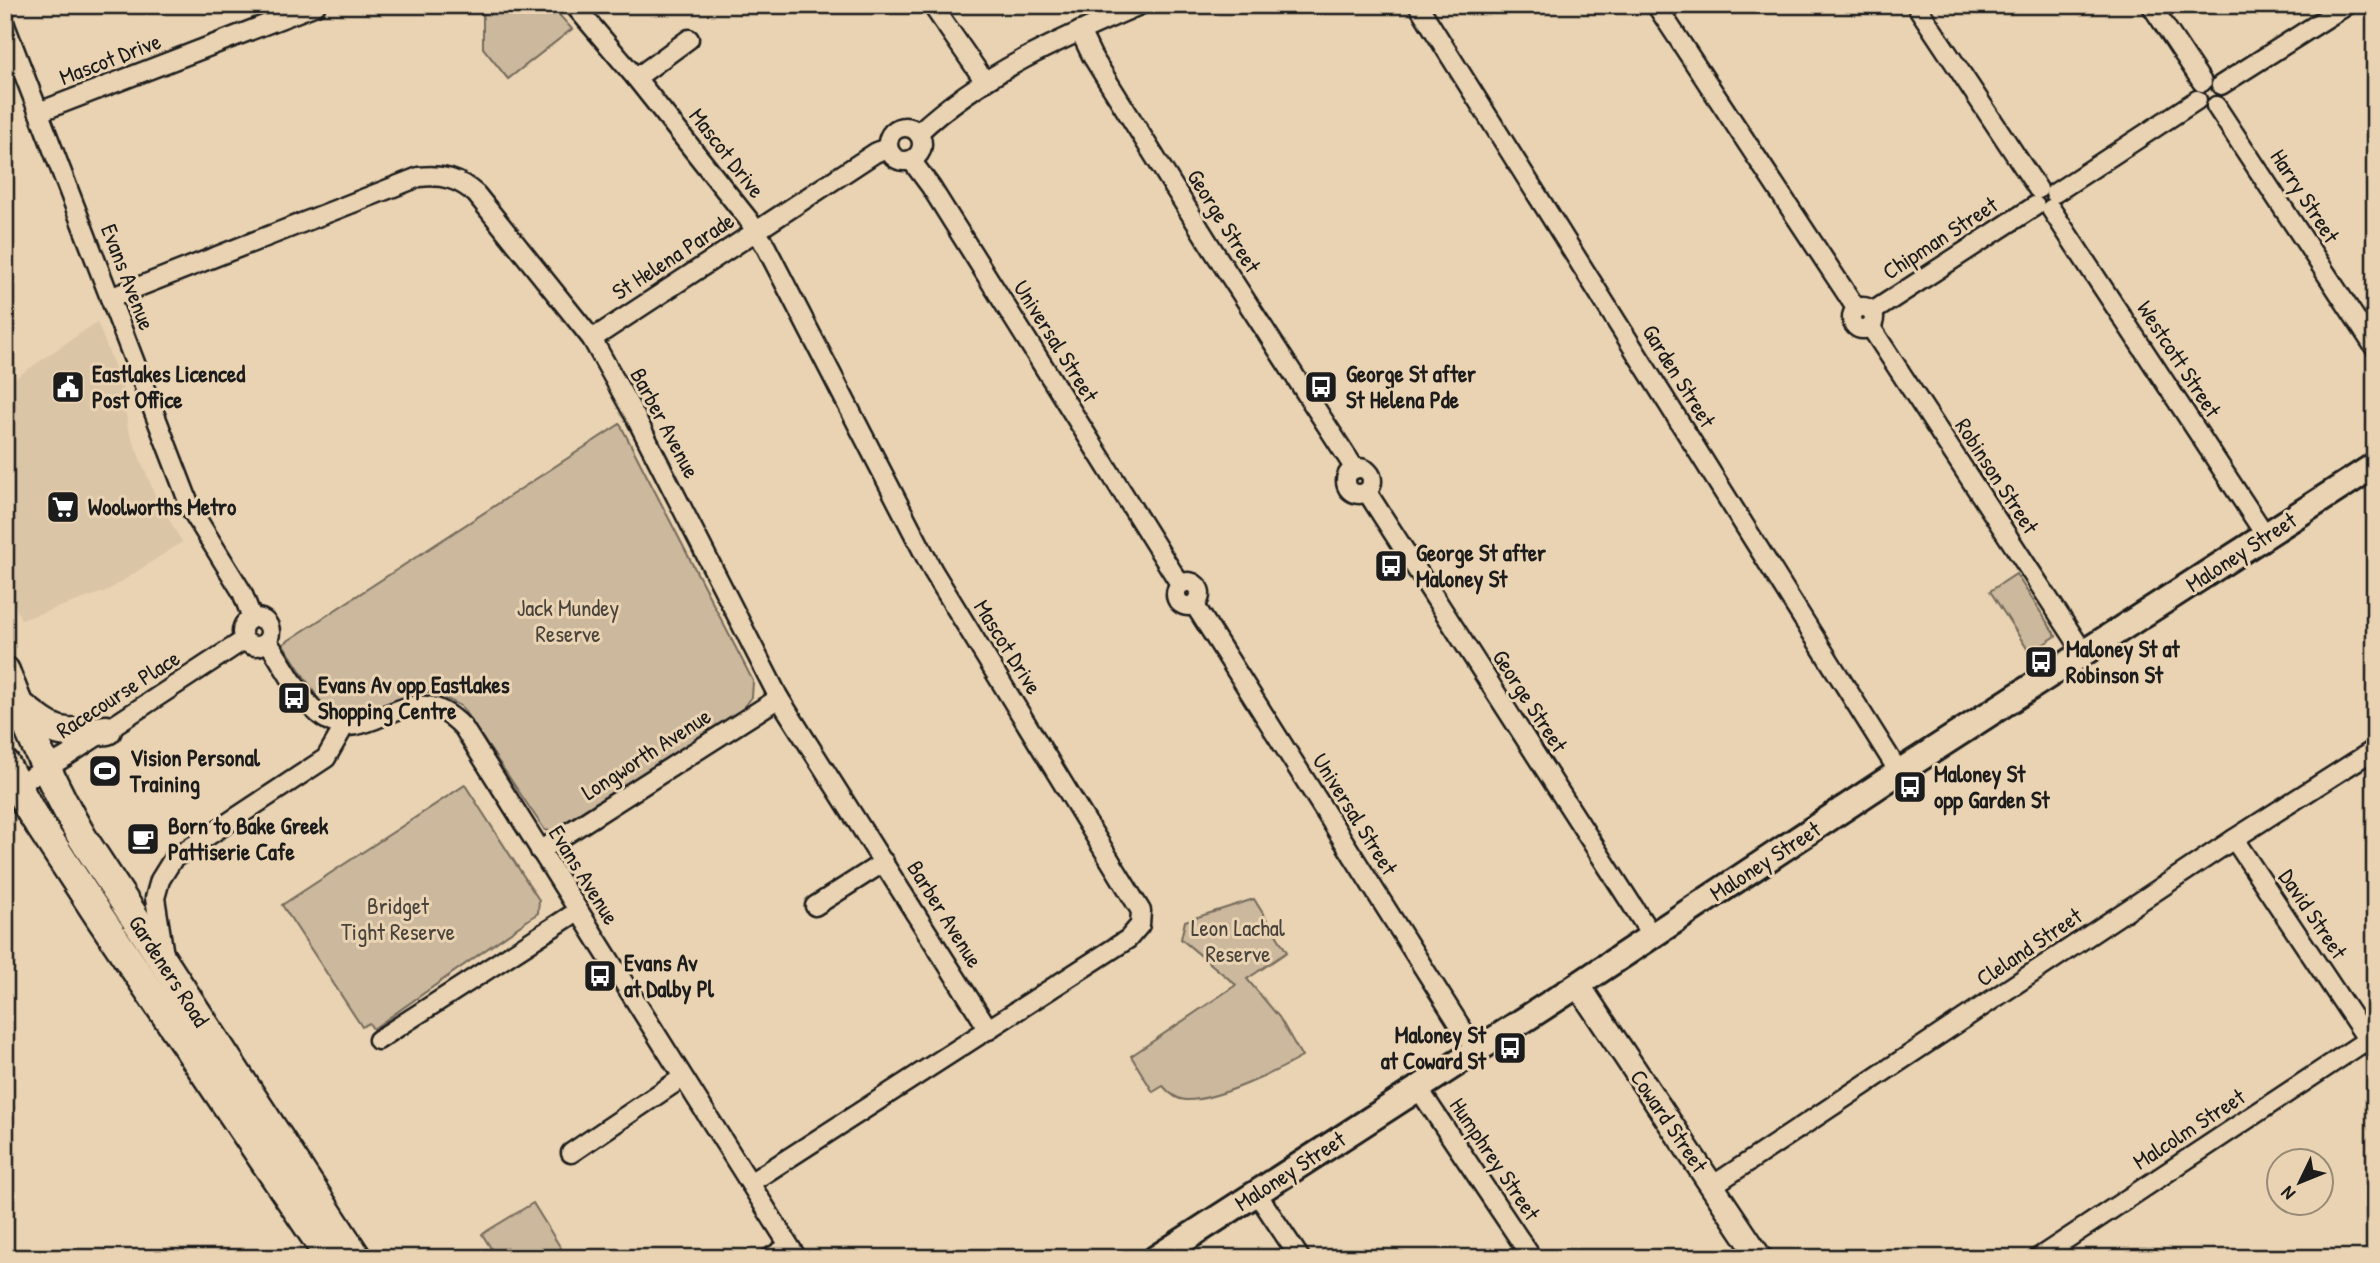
<svg xmlns="http://www.w3.org/2000/svg" width="2380" height="1263" viewBox="0 0 2380 1263" font-family="'Patrick Hand',sans-serif">
  <style>
    .built { fill: #dac5a7 }
    .green { fill: #cbb89d; stroke: #746a5c; stroke-width: 2 }
    .lines { fill: none; stroke-linecap: round; stroke-linejoin: round }
    .minor-casing { stroke: #1c1c1c; stroke-width: 23 }
    .tertiary-casing { stroke: #1c1c1c; stroke-width: 28 }
    .secondary-casing { stroke: #1c1c1c; stroke-width: 30 }
    .primary-casing { stroke: #1c1c1c; stroke-width: 33 }
    .minor { stroke: #e9d3b2; stroke-width: 18 }
    .tertiary { stroke: #e9d3b2; stroke-width: 23 }
    .secondary { stroke: #e9d3b2; stroke-width: 24 }
    .primary { stroke: #e9d3b2; stroke-width: 28 }
    .labels { text-anchor: middle; stroke-width: 6; stroke-linejoin: round; paint-order: stroke }
    .street-label { font-size: 23px; fill: #1c1c1c; stroke: #e9d3b2 }
    .poi-label { font-size: 23px; font-weight: bold; fill: #1c1c1c; stroke: #e9d3b2; text-anchor: start }
    .park-label { font-size: 23px; fill: #48433c; stroke: #e9d3b2 }
  </style>
  <rect width="100%" height="100%" fill="#e9d3b2"/>
  <filter id="ink" filterUnits="userSpaceOnUse"><feTurbulence type="fractalNoise" baseFrequency=".0143" numOctaves="2"/><feDisplacementMap in="SourceGraphic" scale="14" xChannelSelector="R" yChannelSelector="G"/><feConvolveMatrix kernelMatrix="1 2 1 2 8 2 1 2 1" color-interpolation-filters="sRGB"/></filter>
  <g filter="url(#ink)">
    <!-- built -->
    <path class="built" d="M 97,322 L 122,386 L 128,429 L 155,495 L 182,542 L 107,591 L 21,620 L 5,580 L 5,385 Z"/>
    <!-- green -->
    <g class="green">
      <path d="M 483,5 L 547,5 L 554,9 L 572,29 L 508,79 L 483,48 Z"/>
      <path d="M 620,424 L 753,681 L 752,697 L 742,710 L 551,831 L 545,830 L 540,823 L 461,706 L 433,692 L 421,692 L 367,716 L 339,716 L 321,703 L 283,644 Z"/>
      <path d="M 2016,574 L 2056,636 L 2030,653 L 1990,591 Z"/>
      <path d="M 465,785 L 539,900 L 538,913 L 373,1029 L 369,1023 L 362,1027 L 282,905 Z"/>
      <path d="M 1254,899 L 1287,952 L 1247,979 L 1279,1017 L 1302,1057 C 1276,1072 1216,1101 1186,1100 C 1177,1100 1169,1093 1163,1086 L 1153,1092 L 1131,1056 L 1236,985 L 1181,939 L 1185,921 Z"/>
      <path d="M 533,1203 L 567,1258 L 497,1258 L 482,1234 Z"/>
    </g>
    <g class="lines">
      <defs>
        <g id="minor">
          <path d="M 574,5 L 636,78 L 748,219 L 765,245 L 933,571 L 1141,911 L 1140,925 L 1128,939 L 750,1183"/>
          <path d="M 932,5 L 984,80"/>
          <path d="M 1418,5 L 1899,772"/>
          <path d="M 1656,5 L 1856,308"/>
          <path d="M 1916,5 L 2038,189"/>
          <path d="M 2151,5 L 2202,82"/>
          <path d="M 5,25 L 192,511 L 242,592 L 252,618"/>
          <path d="M 1080,31 L 1092,56 L 1213,250 L 1355,469"/>
          <path d="M 636,78 L 689,39"/>
          <path d="M 2221,85 L 2347,5"/>
          <path d="M 2216,106 L 2375,348"/>
          <path d="M 39,112 L 316,5"/>
          <circle cx="905" cy="144" r="17"/>
          <path d="M 918,133 C 982,73 1060,39 1140,5"/>
          <path d="M 911,160 L 931,187 L 1180,584"/>
          <path d="M 2055,193 L 2197,100"/>
          <path d="M 2051,209 L 2266,536"/>
          <path d="M 110,298 L 419,177 C 442,174 459,179 476,194 L 592,339 L 636,418 L 779,698 L 989,1030"/>
          <circle cx="1863" cy="318" r="11"/>
          <path d="M 1872,312 L 2035,206"/>
          <path d="M 1870,326 L 2084,653"/>
          <path d="M 592,339 L 875,153 L 888,147"/>
          <circle cx="1359" cy="481" r="13"/>
          <path d="M 1367,492 L 1652,936"/>
          <circle cx="1188" cy="594" r="12"/>
          <path d="M 1194,604 L 1476,1051"/>
          <circle cx="256" cy="632" r="14"/>
          <path d="M 267,641 C 284,664 301,703 324,718 C 372,750 408,669 463,727 L 797,1258"/>
          <path d="M 16,786 L 67,756 L 244,640"/>
          <path d="M 2234,839 L 2375,1051"/>
          <path d="M 540,851 L 779,698"/>
          <path d="M 815,906 L 884,862"/>
          <path d="M 164,955 L 155,898 L 160,880 L 173,859 L 326,758 L 345,725"/>
          <path d="M 378,1040 L 578,911"/>
          <path d="M 1418,1088 L 1532,1258"/>
          <path d="M 571,1153 L 682,1078"/>
          <path d="M 1712,1186 L 2234,839 L 2375,749"/>
          <path d="M 1256,1192 L 1300,1258"/>
          <path d="M 770,1258 L 789,1246"/>
          <path d="M 2038,1258 L 2367,1040"/>
        </g>
        <path id="tertiary" d="M 1578,985 L 1760,1258"/>
        <path id="secondary" d="M 1156,1258 L 1578,985 L 1899,772 L 2375,465"/>
        <g id="primary">
          <path d="M 5,671 C 27,728 51,783 82,837 L 357,1258"/>
          <path d="M 18,704 C 57,735 58,735 107,730"/>
          <path d="M 5,764 L 31,812 L 99,916 L 330,1258"/>
        </g>
      </defs>
      <!-- minor casing -->
      <use href="#minor" class="minor-casing"/>
      <!-- tertiary casing -->
      <use href="#tertiary" class="tertiary-casing"/>
      <!-- secondary casing -->
      <use href="#secondary" class="secondary-casing"/>
      <!-- primary casing -->
      <use href="#primary" class="primary-casing"/>
      <!-- minor -->
      <use href="#minor" class="minor"/>
      <!-- tertiary -->
      <use href="#tertiary" class="tertiary"/>
      <!-- secondary -->
      <use href="#secondary" class="secondary"/>
      <!-- primary -->
      <use href="#primary" class="primary"/>
    </g>
  </g>
  <!-- icons -->
  <defs>
    <symbol id="civic-square" viewBox="-11 -11 22 22"><rect x="-9" y="-9" width="18" height="18" rx="4" fill="#1c1c1c" stroke="#e9d3b2"/><path d="M-.6-6.5H3V-4.5H.6V-3L4-1V1h2V6H-6V1h2V-1L-.6-3ZM-1.2 2.5V6h2.4V2.5Z" fill="#fff"/></symbol>
    <symbol id="bus-square" viewBox="-11 -11 22 22"><rect x="-9" y="-9" width="18" height="18" rx="4" fill="#1c1c1c" stroke="#e9d3b2"/><path d="M-5-6H5V4H4V6H2V4H-2V6H-4V4H-5ZM-3.5-4V0h7V-4ZM-3.5 1.2v1.5H-2V1.2ZM2 1.2v1.5H3.5V1.2Z" fill="#fff"/></symbol>
    <symbol id="supermarket-square" viewBox="-11 -11 22 22"><rect x="-9" y="-9" width="18" height="18" rx="4" fill="#1c1c1c" stroke="#e9d3b2"/><path d="M-6-5.5h2.5l.6 2H6L4.5 2H-2.5L-4.4-4H-6ZM-1.5 3.2a1.3 1.3 0 1 0 .1 0ZM3 3.2a1.3 1.3 0 1 0 .1 0Z" fill="#fff"/></symbol>
    <symbol id="stadium-square" viewBox="-11 -11 22 22"><rect x="-9" y="-9" width="18" height="18" rx="4" fill="#1c1c1c" stroke="#e9d3b2"/><path d="M0-5a6.5 5 0 1 0 0 10a6.5 5 0 1 0 0-10ZM-3.5-1.8h7v3.6h-7Z" fill="#fff"/></symbol>
    <symbol id="cafe-square" viewBox="-11 -11 22 22"><rect x="-9" y="-9" width="18" height="18" rx="4" fill="#1c1c1c" stroke="#e9d3b2"/><path d="M-5.5-4.5H6V0H3Q3 3.5 0 3.5H-2.5Q-5.5 3.5-5.5 0ZM3-3.2v2h1.7v-2ZM-6 4.5H4V6H-6Z" fill="#fff"/></symbol>
  </defs>
  <g fill-rule="evenodd">
    <use href="#civic-square" x="49" y="368" width="38" height="38"/>
    <use href="#bus-square" x="1302" y="368" width="38" height="38"/>
    <use href="#supermarket-square" x="44" y="488" width="38" height="38"/>
    <use href="#bus-square" x="1372" y="547" width="38" height="38"/>
    <use href="#bus-square" x="2022" y="643" width="38" height="38"/>
    <use href="#bus-square" x="275" y="679" width="38" height="38"/>
    <use href="#stadium-square" x="86" y="752" width="38" height="38"/>
    <use href="#bus-square" x="1891" y="768" width="38" height="38"/>
    <use href="#cafe-square" x="124" y="820" width="38" height="38"/>
    <use href="#bus-square" x="581" y="957" width="38" height="38"/>
    <use href="#bus-square" x="1491" y="1029" width="38" height="38"/>
  </g>
  <g class="labels">
    <!-- street labels -->
    <g class="street-label">
      <text transform="translate(110 59) rotate(-21)" y="8">Mascot Drive</text>
      <text transform="translate(727 153) rotate(52)" y="8">Mascot Drive</text>
      <text transform="translate(2305 196) rotate(57)" y="8">Harry Street</text>
      <text transform="translate(1224 221) rotate(58)" y="8">George Street</text>
      <text transform="translate(1940 238) rotate(-33)" y="8">Chipman Street</text>
      <text transform="translate(673 256) rotate(-33)" y="8">St Helena Parade</text>
      <text transform="translate(128 277) rotate(69)" y="8">Evans Avenue</text>
      <text transform="translate(1056 341) rotate(58)" y="8">Universal Street</text>
      <text transform="translate(2179 359) rotate(57)" y="8">Westcott Street</text>
      <text transform="translate(1679 376) rotate(58)" y="8">Garden Street</text>
      <text transform="translate(665 423) rotate(62)" y="8">Barber Avenue</text>
      <text transform="translate(1997 476) rotate(57)" y="8">Robinson Street</text>
      <text transform="translate(2241 552) rotate(-33)" y="8">Maloney Street</text>
      <text transform="translate(1008 647) rotate(58)" y="8">Mascot Drive</text>
      <text transform="translate(118 694) rotate(-33)" y="8">Racecourse Place</text>
      <text transform="translate(1530 701) rotate(57)" y="8">George Street</text>
      <text transform="translate(646 754) rotate(-33)" y="8">Longworth Avenue</text>
      <text transform="translate(1355 814) rotate(58)" y="8">Universal Street</text>
      <text transform="translate(1765 861) rotate(-33)" y="8">Maloney Street</text>
      <text transform="translate(584 875) rotate(58)" y="8">Evans Avenue</text>
      <text transform="translate(945 914) rotate(58)" y="8">Barber Avenue</text>
      <text transform="translate(2313 914) rotate(56)" y="8">David Street</text>
      <text transform="translate(2029 947) rotate(-34)" y="8">Cleland Street</text>
      <text transform="translate(169 971) rotate(57)" y="8">Gardeners Road</text>
      <text transform="translate(1669 1121) rotate(56)" y="8">Coward Street</text>
      <text transform="translate(2189 1129) rotate(-33)" y="8">Malcolm Street</text>
      <text transform="translate(1495 1159) rotate(56)" y="8">Humphrey Street</text>
      <text transform="translate(1290 1171) rotate(-33)" y="8">Maloney Street</text>
    </g>
    <!-- poi labels -->
    <g class="poi-label">
      <text x="92" y="382">Eastlakes Licenced<tspan x="92" dy="26">Post Office</tspan></text>
      <text x="1346" y="382">George St after<tspan x="1346" dy="26">St Helena Pde</tspan></text>
      <text x="88" y="515">Woolworths Metro</text>
      <text x="1416" y="561">George St after<tspan x="1416" dy="26">Maloney St</tspan></text>
      <text x="2066" y="657">Maloney St at<tspan x="2066" dy="26">Robinson St</tspan></text>
      <text x="318" y="693">Evans Av opp Eastlakes<tspan x="318" dy="26">Shopping Centre</tspan></text>
      <text x="130" y="766">Vision Personal<tspan x="130" dy="26">Training</tspan></text>
      <text x="1934" y="782">Maloney St<tspan x="1934" dy="26">opp Garden St</tspan></text>
      <text x="168" y="834">Born to Bake Greek<tspan x="168" dy="26">Pattiserie Cafe</tspan></text>
      <text x="624" y="971">Evans Av<tspan x="624" dy="26">at Dalby Pl</tspan></text>
      <text x="1486" y="1043" text-anchor="end">Maloney St<tspan x="1486" dy="26">at Coward St</tspan></text>
    </g>
    <!-- park labels -->
    <g class="park-label">
      <text x="568" y="616">Jack Mundey<tspan x="568" dy="26">Reserve</tspan></text>
      <text x="398" y="914">Bridget<tspan x="398" dy="26">Tight Reserve</tspan></text>
      <text x="1238" y="936">Leon Lachal<tspan x="1238" dy="26">Reserve</tspan></text>
    </g>
  </g>
  <!-- margin -->
  <rect width="2380" height="1263" fill="none" stroke="#e9d3b2" stroke-width="28"/>
  <rect x="14" y="14" width="2352" height="1235" fill="none" stroke="#1c1c1c" stroke-width="2.5" filter="url(#ink)"/>
  <!-- north arrow -->
  <g transform="translate(2300 1182) rotate(227)"><circle r="33" fill="#e9d3b2" stroke="#978a76" stroke-width="2"/>
  <path d="M0-5L12 26L0 18L-12 26Z" fill="#1c1c1c"/>
  <text y="-10" font-size="19" font-weight="bold" text-anchor="middle" fill="#1c1c1c">N</text>
  </g>
</svg>
